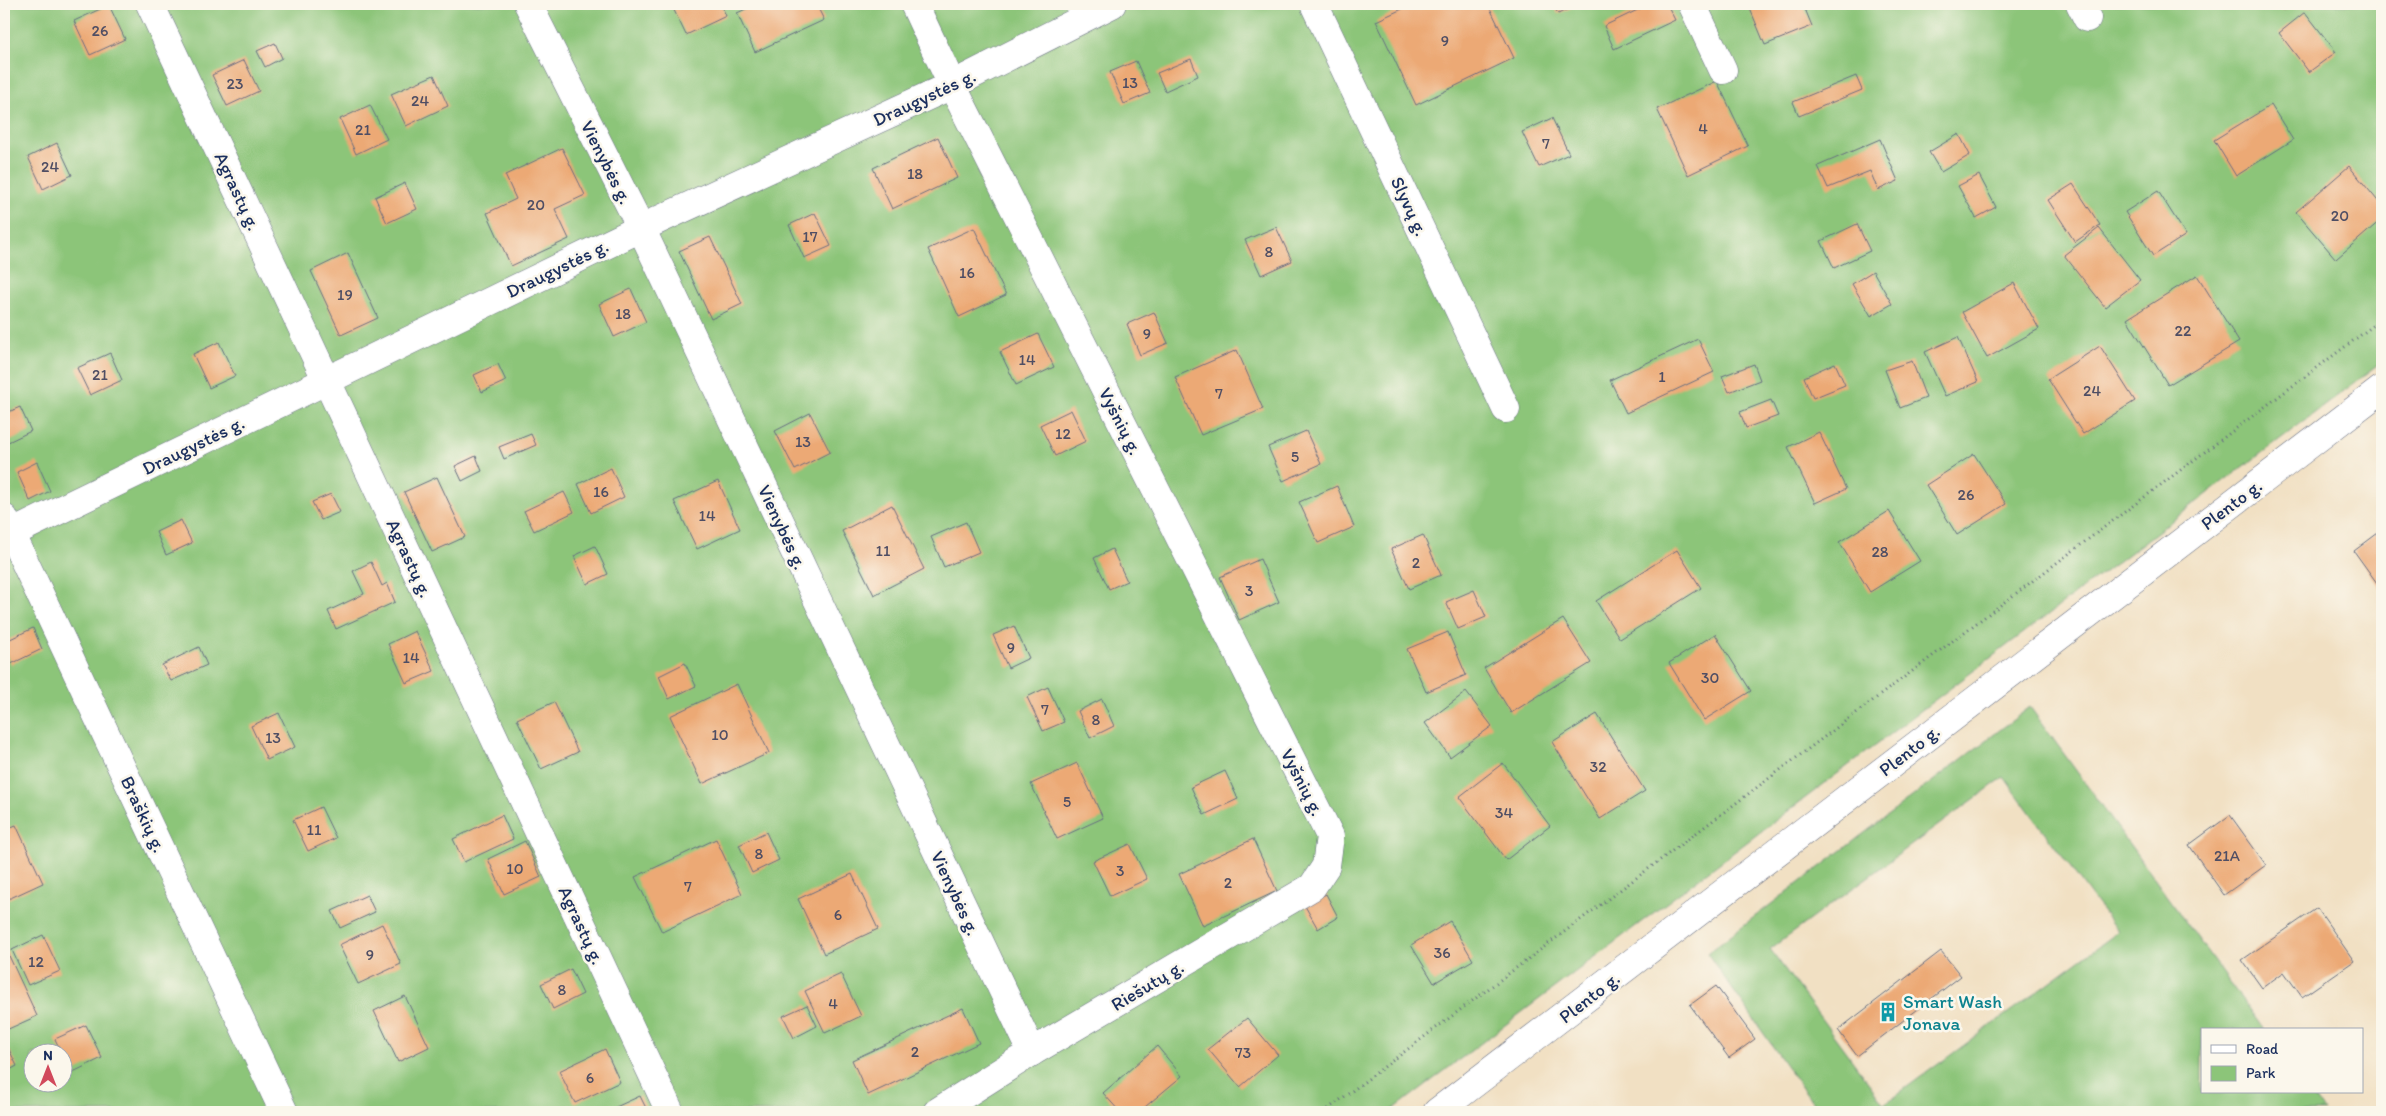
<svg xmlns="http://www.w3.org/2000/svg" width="2386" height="1116" viewBox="0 0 2386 1116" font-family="Itim,sans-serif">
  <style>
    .green { fill: #8cc579; stroke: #547a6c; fill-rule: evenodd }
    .building { fill: #eca975 }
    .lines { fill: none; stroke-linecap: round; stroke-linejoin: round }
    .minor-casing { stroke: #666d81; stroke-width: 29 }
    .highway-casing { stroke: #666d81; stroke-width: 29 }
    .path { stroke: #666d81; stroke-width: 3; stroke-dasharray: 1 4; stroke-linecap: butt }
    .minor { stroke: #fff; stroke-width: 28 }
    .highway { stroke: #fff; stroke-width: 28 }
    .labels { text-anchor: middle; stroke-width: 5; stroke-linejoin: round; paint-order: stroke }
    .number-label { font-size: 16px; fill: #4f4e64 }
    .street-label { font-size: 19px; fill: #1b2f5e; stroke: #fbf7ec }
    .culture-label { font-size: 19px; fill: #0d838f; stroke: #fbf7ec; text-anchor: start }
  </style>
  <rect width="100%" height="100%" fill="#fbf7ec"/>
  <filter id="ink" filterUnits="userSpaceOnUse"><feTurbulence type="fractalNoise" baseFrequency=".02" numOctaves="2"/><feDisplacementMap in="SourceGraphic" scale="10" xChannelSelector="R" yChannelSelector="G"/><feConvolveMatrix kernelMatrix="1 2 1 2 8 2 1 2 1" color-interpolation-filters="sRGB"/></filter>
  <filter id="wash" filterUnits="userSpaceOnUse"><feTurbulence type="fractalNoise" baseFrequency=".0096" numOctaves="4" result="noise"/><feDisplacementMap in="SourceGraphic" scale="20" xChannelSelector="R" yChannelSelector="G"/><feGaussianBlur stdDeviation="1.12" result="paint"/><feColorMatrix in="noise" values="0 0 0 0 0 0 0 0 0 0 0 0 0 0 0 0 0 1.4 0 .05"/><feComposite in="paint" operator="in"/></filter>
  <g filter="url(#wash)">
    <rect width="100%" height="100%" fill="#f1e0c3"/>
    <!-- green -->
    <g class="green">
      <path d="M 4,4 L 2382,4 L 2382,362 L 1390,1112 L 4,1112 ZM 32,1054 L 62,1054 L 62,1084 L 32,1084 Z"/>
      <path d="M 2030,707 L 2264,1030 L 2202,1030 L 2202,1092 L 2310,1092 L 2324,1112 L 1819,1112 L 1707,953 ZM 2004,777 L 2118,932 L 1884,1104 L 1770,949 Z"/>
    </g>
    <g id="blocks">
      <!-- building -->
      <g class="building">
        <path d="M 671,4 L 721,4 L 726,16 L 686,35 Z"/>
        <path d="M 757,4 L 816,4 L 824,20 L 755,52 L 737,13 Z"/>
        <path d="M 1413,4 L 1488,4 L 1514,58 L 1416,105 L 1376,21 Z"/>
        <path d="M 1553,4 L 1579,4 L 1558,14 Z"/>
        <path d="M 1650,4 L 1667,4 L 1675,20 L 1614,49 L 1604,26 Z"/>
        <path d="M 1748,4 L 1803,4 L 1812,26 L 1765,45 Z"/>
        <path d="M 2281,4 L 2317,4 L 2317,6 L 2282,10 Z"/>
        <path d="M 109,5 L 125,39 L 90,55 L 74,21 Z"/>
        <path d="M 2305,12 L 2336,52 L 2309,72 L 2279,33 Z"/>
        <path d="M 275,43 L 282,58 L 265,67 L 257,51 Z"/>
        <path d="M 1191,59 L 1198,76 L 1165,91 L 1157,73 Z"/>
        <path d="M 244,60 L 259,91 L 227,106 L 212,75 Z"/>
        <path d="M 1136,61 L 1150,93 L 1124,104 L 1110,72 Z"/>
        <path d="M 434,75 L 448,106 L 406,126 L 391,94 Z"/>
        <path d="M 1856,76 L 1862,90 L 1799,116 L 1793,102 Z"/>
        <path d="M 1717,81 L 1748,146 L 1688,175 L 1657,109 Z"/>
        <path d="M 370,105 L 387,139 L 356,154 L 340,119 Z"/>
        <path d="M 2271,105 L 2293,140 L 2236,176 L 2214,140 Z"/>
        <path d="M 1552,118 L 1569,154 L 1539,167 L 1522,132 Z"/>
        <path d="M 1959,134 L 1970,155 L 1941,172 L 1929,152 Z"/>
        <path d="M 938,137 L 957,178 L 892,209 L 873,168 Z"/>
        <path d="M 1880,139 L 1898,181 L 1878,190 L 1870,171 L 1828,188 L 1818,166 Z"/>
        <path d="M 57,143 L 72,175 L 43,189 L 28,157 Z"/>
        <path d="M 562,148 L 585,195 L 555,209 L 569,239 L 511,266 L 487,213 L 516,199 L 505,175 Z"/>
        <path d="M 2349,166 L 2382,206 L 2382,219 L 2336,259 L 2296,212 Z"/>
        <path d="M 1979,175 L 1996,207 L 1976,218 L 1958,186 Z"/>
        <path d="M 405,183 L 417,209 L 387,223 L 375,197 Z"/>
        <path d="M 2073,184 L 2100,225 L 2075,242 L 2048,200 Z"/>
        <path d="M 2158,191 L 2186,235 L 2153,256 L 2125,212 Z"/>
        <path d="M 815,213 L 831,246 L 804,258 L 789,225 Z"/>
        <path d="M 1857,224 L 1870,251 L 1834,268 L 1821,241 Z"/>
        <path d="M 1276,227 L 1292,261 L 1261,275 L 1245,240 Z"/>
        <path d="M 974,228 L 1006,295 L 959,317 L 928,249 Z"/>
        <path d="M 2099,228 L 2140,280 L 2105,307 L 2064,255 Z"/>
        <path d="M 710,237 L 742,304 L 711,319 L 679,251 Z"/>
        <path d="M 348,253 L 378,318 L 341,335 L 311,271 Z"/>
        <path d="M 1873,271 L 1892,304 L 1871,316 L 1852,284 Z"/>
        <path d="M 2197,275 L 2239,342 L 2168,385 L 2127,319 Z"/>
        <path d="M 2014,283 L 2039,329 L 1987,358 L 1962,312 Z"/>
        <path d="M 631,289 L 646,322 L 614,337 L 599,304 Z"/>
        <path d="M 1154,312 L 1168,343 L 1140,355 L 1127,324 Z"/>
        <path d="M 1038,334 L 1054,367 L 1016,385 L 1000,352 Z"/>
        <path d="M 1958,337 L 1978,382 L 1945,396 L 1925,352 Z"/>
        <path d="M 1698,339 L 1714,372 L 1626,413 L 1610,380 Z"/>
        <path d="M 219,342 L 235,376 L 209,388 L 193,354 Z"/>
        <path d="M 2100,346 L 2135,401 L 2083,434 L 2048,379 Z"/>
        <path d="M 1237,350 L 1263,409 L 1201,435 L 1175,377 Z"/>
        <path d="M 110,353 L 122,380 L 90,395 L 77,368 Z"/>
        <path d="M 1912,361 L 1926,398 L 1900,408 L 1885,370 Z"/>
        <path d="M 1835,363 L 1845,385 L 1813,398 L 1804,377 Z"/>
        <path d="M 498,364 L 506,381 L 482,392 L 474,375 Z"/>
        <path d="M 1754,364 L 1760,380 L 1729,392 L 1722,376 Z"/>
        <path d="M 1771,400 L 1778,416 L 1746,428 L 1740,412 Z"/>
        <path d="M 20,407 L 31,431 L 4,444 L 4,414 Z"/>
        <path d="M 1071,410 L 1086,441 L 1055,456 L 1040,425 Z"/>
        <path d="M 810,413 L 830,452 L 795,470 L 775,431 Z"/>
        <path d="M 1306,431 L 1321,464 L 1283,481 L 1268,447 Z"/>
        <path d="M 1819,432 L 1846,489 L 1815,503 L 1788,447 Z"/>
        <path d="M 531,434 L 536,445 L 504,459 L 499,447 Z"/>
        <path d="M 1974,454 L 2006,504 L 1957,535 L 1926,485 Z"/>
        <path d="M 476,456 L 482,471 L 462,481 L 455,466 Z"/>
        <path d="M 37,462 L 50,491 L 30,501 L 17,472 Z"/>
        <path d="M 611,468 L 624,497 L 591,513 L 578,484 Z"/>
        <path d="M 437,477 L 465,537 L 432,552 L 404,492 Z"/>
        <path d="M 718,481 L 740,529 L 697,549 L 674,501 Z"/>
        <path d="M 1337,486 L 1354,527 L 1318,543 L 1299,502 Z"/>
        <path d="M 564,492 L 574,512 L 534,531 L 524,511 Z"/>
        <path d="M 331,494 L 340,512 L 321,520 L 312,502 Z"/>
        <path d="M 892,505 L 924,569 L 874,595 L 842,531 Z"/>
        <path d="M 1889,511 L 1920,561 L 1870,592 L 1839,542 Z"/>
        <path d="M 181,520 L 192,543 L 166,555 L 156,532 Z"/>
        <path d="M 966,522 L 979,552 L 944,567 L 931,537 Z"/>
        <path d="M 2382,530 L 2382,590 L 2354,551 Z"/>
        <path d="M 1423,535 L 1441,575 L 1409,589 L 1391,549 Z"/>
        <path d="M 595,546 L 608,574 L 587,584 L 574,556 Z"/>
        <path d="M 1112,549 L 1127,581 L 1109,589 L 1094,558 Z"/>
        <path d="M 1677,550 L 1701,588 L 1620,639 L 1596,601 Z"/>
        <path d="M 1260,559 L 1279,602 L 1239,620 L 1220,577 Z"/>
        <path d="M 371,562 L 382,586 L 387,583 L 395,602 L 336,629 L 328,611 L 364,594 L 353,571 Z"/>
        <path d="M 1474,590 L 1486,617 L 1458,629 L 1446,602 Z"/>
        <path d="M 1563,619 L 1591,663 L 1511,713 L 1484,668 Z"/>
        <path d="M 1014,626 L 1029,658 L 1008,668 L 993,635 Z"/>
        <path d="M 33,628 L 42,649 L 11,664 L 4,649 L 4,642 Z"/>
        <path d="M 415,631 L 434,671 L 406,683 L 388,644 Z"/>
        <path d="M 1448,632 L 1466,675 L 1426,692 L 1407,649 Z"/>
        <path d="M 1715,634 L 1751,691 L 1704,720 L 1669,663 Z"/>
        <path d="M 199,647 L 207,665 L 171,681 L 162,665 Z"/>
        <path d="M 685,663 L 696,686 L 669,699 L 659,676 Z"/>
        <path d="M 737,684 L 769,753 L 702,784 L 670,716 Z"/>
        <path d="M 1048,687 L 1064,722 L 1043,731 L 1027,697 Z"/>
        <path d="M 1466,692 L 1492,726 L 1450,757 L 1425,723 Z"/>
        <path d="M 1102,699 L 1114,726 L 1090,738 L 1078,711 Z"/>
        <path d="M 554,702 L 578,752 L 541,769 L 517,719 Z"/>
        <path d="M 279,713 L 295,747 L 267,760 L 251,726 Z"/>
        <path d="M 1597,714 L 1645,791 L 1600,819 L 1552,742 Z"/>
        <path d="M 1077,763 L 1103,818 L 1057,839 L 1031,784 Z"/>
        <path d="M 1503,763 L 1550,826 L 1506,860 L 1459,797 Z"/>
        <path d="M 1225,771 L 1238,799 L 1204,815 L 1191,787 Z"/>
        <path d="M 321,807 L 336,838 L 308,851 L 293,820 Z"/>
        <path d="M 502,815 L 513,839 L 464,862 L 453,839 Z"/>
        <path d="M 2230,815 L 2266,865 L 2224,895 L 2189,845 Z"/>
        <path d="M 16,825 L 43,883 L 4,901 L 4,830 Z"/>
        <path d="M 766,832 L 779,860 L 752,873 L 739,845 Z"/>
        <path d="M 716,839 L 742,894 L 662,932 L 635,877 Z"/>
        <path d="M 1253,839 L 1277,891 L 1203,926 L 1179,874 Z"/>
        <path d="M 525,841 L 541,877 L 504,894 L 488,859 Z"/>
        <path d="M 1130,844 L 1147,879 L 1110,896 L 1093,861 Z"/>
        <path d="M 852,874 L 878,929 L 824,954 L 798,899 Z"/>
        <path d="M 1326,894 L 1338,917 L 1318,929 L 1305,906 Z"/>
        <path d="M 367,895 L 375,912 L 340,928 L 332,911 Z"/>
        <path d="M 2317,908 L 2354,961 L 2302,997 L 2284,972 L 2262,988 L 2242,960 Z"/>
        <path d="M 1450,921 L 1473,960 L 1434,983 L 1411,945 Z"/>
        <path d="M 382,924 L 401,964 L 358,984 L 339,945 Z"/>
        <path d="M 43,935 L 60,971 L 28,985 L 12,950 Z"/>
        <path d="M 4,945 L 37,1016 L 4,1031 Z"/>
        <path d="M 1941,951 L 1961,976 L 1857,1056 L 1838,1030 Z"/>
        <path d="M 571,969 L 583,994 L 553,1009 L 541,984 Z"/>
        <path d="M 841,974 L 861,1016 L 825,1033 L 805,991 Z"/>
        <path d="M 1716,986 L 1755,1039 L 1729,1058 L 1690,1005 Z"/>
        <path d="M 405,996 L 429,1047 L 398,1062 L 374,1011 Z"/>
        <path d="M 807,1005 L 817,1026 L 794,1038 L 783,1016 Z"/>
        <path d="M 963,1008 L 979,1043 L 868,1095 L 852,1060 Z"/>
        <path d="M 1247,1018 L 1278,1055 L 1240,1087 L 1208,1049 Z"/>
        <path d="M 86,1025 L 102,1058 L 71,1073 L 55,1039 Z"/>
        <path d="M 5,1041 L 17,1066 L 4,1073 L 4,1042 Z"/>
        <path d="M 1157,1046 L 1182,1076 L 1139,1112 L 1120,1112 L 1103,1093 Z"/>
        <path d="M 605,1049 L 620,1082 L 575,1103 L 559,1071 Z"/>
        <path d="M 640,1096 L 648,1112 L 605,1112 Z"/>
      </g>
    </g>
  </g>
  <g filter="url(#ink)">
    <use href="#blocks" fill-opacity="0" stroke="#666d81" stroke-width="1"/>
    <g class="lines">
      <defs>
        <g id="minor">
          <path d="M 150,4 L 670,1112"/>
          <path d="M 528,4 L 641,228 L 1032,1052"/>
          <path d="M 914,4 L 952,85 L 1330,836 L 1326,866 L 1312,887 L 1032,1052 L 937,1112"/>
          <path d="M 1314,4 L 1506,409"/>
          <path d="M 1692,4 L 1723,70"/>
          <path d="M 2080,4 L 2087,18"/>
          <path d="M 4,518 L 284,1112"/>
          <path d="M 4,537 L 641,228 L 952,85 L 1112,4"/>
        </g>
        <path id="highway" d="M 1437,1112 L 2382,389"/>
      </defs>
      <!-- minor casing -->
      <use href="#minor" class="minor-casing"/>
      <!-- highway casing -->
      <use href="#highway" class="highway-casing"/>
      <!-- path -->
      <path class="path" d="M 1324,1112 L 2382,319"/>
      <!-- minor -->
      <use href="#minor" class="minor"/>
      <!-- highway -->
      <use href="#highway" class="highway"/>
    </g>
  </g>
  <!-- icons -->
  <defs>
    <symbol id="building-bare" viewBox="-9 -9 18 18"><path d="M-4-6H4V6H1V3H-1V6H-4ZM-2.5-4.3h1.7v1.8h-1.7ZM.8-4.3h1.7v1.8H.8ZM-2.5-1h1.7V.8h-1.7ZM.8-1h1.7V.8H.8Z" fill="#0f9aa8" stroke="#fbf7ec" stroke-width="2.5" paint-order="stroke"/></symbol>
  </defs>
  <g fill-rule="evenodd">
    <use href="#building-bare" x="1874" y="998" width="28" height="28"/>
  </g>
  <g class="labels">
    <!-- number labels -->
    <g class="number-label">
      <text x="100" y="36">26</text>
      <text x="1445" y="46">9</text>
      <text x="1130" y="88">13</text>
      <text x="235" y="89">23</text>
      <text x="420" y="106">24</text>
      <text x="1703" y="134">4</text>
      <text x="363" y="135">21</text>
      <text x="1546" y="149">7</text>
      <text x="50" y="172">24</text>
      <text x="915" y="179">18</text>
      <text x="536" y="210">20</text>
      <text x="2340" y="221">20</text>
      <text x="810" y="242">17</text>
      <text x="1269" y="257">8</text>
      <text x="967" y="278">16</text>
      <text x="345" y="300">19</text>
      <text x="623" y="319">18</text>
      <text x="2183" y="336">22</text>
      <text x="1147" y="339">9</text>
      <text x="1027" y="365">14</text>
      <text x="100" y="380">21</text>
      <text x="1662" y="382">1</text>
      <text x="2092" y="396">24</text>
      <text x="1219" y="399">7</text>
      <text x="1063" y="439">12</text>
      <text x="803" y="447">13</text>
      <text x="1295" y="462">5</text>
      <text x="601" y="497">16</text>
      <text x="1966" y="500">26</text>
      <text x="707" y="521">14</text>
      <text x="883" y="556">11</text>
      <text x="1880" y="557">28</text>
      <text x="1416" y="568">2</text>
      <text x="1249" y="596">3</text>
      <text x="1011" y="653">9</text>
      <text x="411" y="663">14</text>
      <text x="1710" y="683">30</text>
      <text x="1045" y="715">7</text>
      <text x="1096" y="725">8</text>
      <text x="720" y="740">10</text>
      <text x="273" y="743">13</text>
      <text x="1598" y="772">32</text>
      <text x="1067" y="807">5</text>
      <text x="1504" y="818">34</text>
      <text x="314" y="835">11</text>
      <text x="759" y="859">8</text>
      <text x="2227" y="861">21A</text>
      <text x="515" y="874">10</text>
      <text x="1120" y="876">3</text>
      <text x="1228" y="888">2</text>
      <text x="688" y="892">7</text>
      <text x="838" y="920">6</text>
      <text x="1442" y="958">36</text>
      <text x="370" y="960">9</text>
      <text x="36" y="967">12</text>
      <text x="562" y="995">8</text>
      <text x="833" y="1009">4</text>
      <text x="915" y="1057">2</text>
      <text x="1243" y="1058">73</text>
      <text x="590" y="1083">6</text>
    </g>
    <!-- street labels -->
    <g class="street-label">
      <text transform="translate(924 97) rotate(-25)" y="7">Draugystės g.</text>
      <text transform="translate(607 162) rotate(63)" y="7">Vienybės g.</text>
      <text transform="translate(238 191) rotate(65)" y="7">Agrastų g.</text>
      <text transform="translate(1410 206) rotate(65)" y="7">Slyvų g.</text>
      <text transform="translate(557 268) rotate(-26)" y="7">Draugystės g.</text>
      <text transform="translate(1121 421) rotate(63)" y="7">Vyšnių g.</text>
      <text transform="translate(193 445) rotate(-26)" y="7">Draugystės g.</text>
      <text transform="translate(2231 504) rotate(-37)" y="7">Plento g.</text>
      <text transform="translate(783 527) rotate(65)" y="7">Vienybės g.</text>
      <text transform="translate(410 558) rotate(65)" y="7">Agrastų g.</text>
      <text transform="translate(1909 750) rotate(-38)" y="7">Plento g.</text>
      <text transform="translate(1303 782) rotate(63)" y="7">Vyšnių g.</text>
      <text transform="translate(144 814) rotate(65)" y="7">Braškių g.</text>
      <text transform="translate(956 893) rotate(65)" y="7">Vienybės g.</text>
      <text transform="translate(582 925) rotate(65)" y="7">Agrastų g.</text>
      <text transform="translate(1147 985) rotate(-31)" y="7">Riešutų g.</text>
      <text transform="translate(1589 997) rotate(-38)" y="7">Plento g.</text>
    </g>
    <!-- culture labels -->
    <g class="culture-label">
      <text x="1903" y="1008">Smart Wash<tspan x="1903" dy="22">Jonava</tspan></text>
    </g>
  </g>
  <!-- margin -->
  <rect width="2386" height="1116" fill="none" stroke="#fbf7ec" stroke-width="20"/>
  <!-- legend -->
  <rect x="2201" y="1028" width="162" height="65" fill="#fbf7ec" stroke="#a1a7b3"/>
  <rect x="2211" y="1045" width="25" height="8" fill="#ffffff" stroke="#a1a7b3"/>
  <text x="2246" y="1054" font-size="15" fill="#1b2f5e">Road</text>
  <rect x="2211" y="1066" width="25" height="15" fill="#8cc579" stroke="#a1a7b3"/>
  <text x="2246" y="1078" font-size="15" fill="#1b2f5e">Park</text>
  <!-- north arrow -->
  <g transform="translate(48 1068)"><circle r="24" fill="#fbf7ec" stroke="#a1a7b3"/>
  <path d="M0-4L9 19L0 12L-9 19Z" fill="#d1495b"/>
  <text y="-8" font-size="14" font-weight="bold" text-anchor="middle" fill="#1b2f5e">N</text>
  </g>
</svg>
